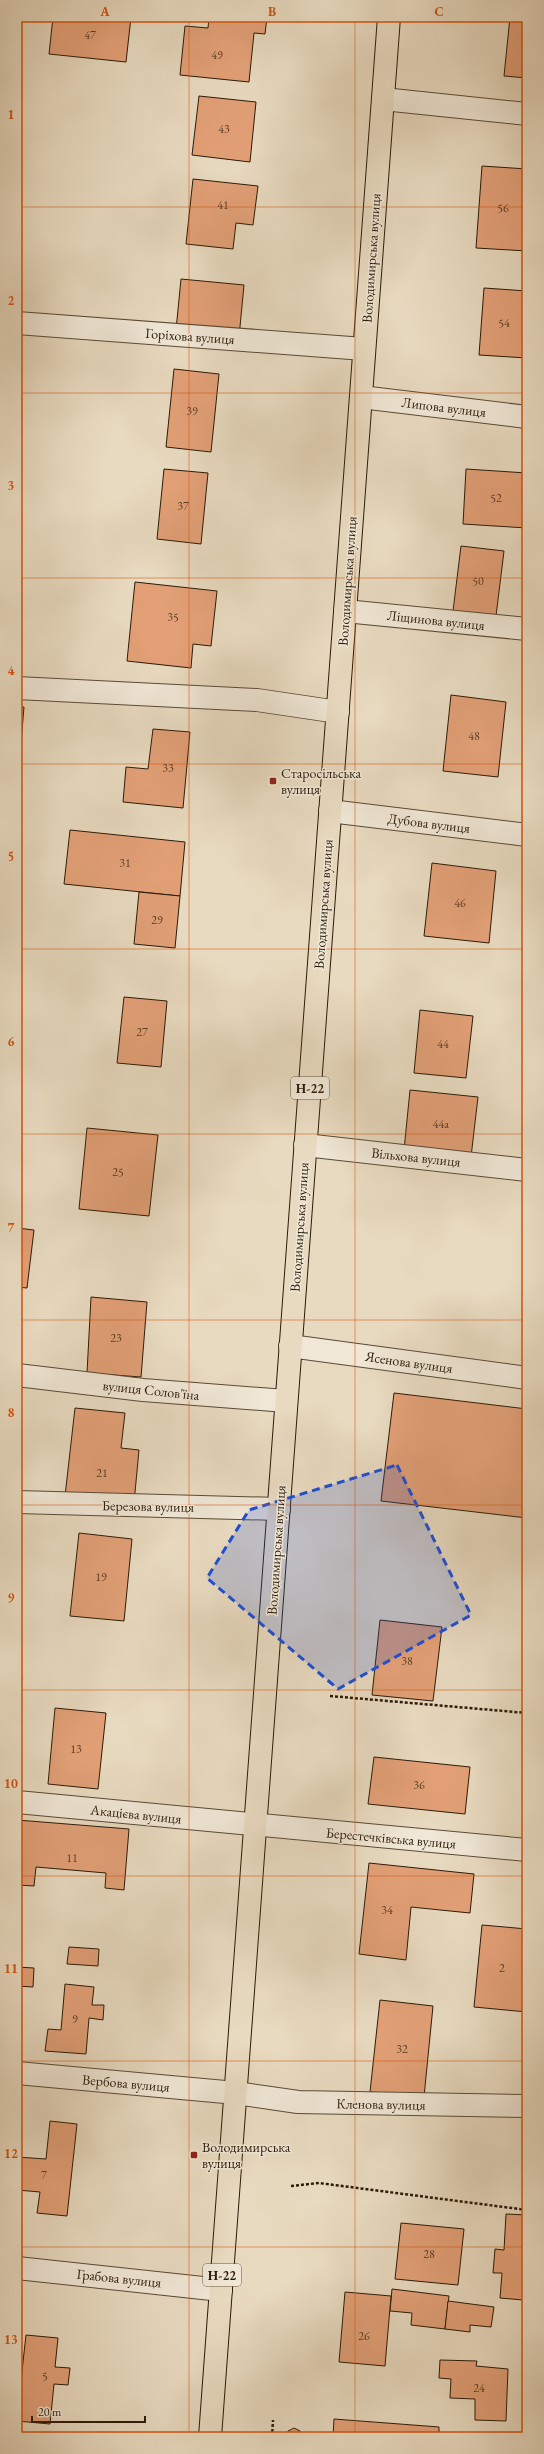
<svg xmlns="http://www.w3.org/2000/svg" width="544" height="2454" viewBox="0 0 544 2454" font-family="'EB Garamond',serif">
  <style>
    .building { fill: #e3a077; stroke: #2a1a08 }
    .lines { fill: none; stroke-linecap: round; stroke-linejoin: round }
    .minor-casing { stroke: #5a4a36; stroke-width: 24 }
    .primary-casing { stroke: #2a1a08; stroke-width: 24 }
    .path { stroke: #2a1a08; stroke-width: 2.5; stroke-dasharray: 3 2; stroke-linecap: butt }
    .minor { stroke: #f0e7d6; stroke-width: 22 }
    .primary { stroke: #e8dac0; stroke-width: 22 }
    .marked { fill: #1d4ed8; fill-opacity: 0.2; stroke: #1d4ed8; stroke-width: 3; stroke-dasharray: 8 5; stroke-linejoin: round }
    .grid { fill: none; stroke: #d5530c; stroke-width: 1; stroke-opacity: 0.55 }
    .poi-dot { fill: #8f2418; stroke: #f0e7d6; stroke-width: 1.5 }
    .labels { text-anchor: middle; stroke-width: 3; stroke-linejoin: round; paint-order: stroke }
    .number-label { font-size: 12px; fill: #583c24 }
    .shield { fill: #f0e7d6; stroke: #655846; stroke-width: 1 }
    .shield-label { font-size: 13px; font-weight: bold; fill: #2a1a08 }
    .street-label { font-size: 14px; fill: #2a1a08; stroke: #f0e7d6 }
    .poi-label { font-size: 14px; fill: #2a1a08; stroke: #f0e7d6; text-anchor: start }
    .neatline { fill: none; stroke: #d5530c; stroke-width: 1.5 }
    .grid-label { font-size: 13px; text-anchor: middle; font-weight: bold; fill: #d5530c }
  </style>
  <rect width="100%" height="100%" fill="#e8dac0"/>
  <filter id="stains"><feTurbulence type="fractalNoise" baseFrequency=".005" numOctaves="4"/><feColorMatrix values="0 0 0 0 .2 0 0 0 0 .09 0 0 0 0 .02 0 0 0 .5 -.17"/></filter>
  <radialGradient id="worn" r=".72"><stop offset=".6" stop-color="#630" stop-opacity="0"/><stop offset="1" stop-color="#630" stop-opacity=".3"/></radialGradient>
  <!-- building -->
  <g class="building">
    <path d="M 53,17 L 131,17 L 126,62 L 49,54 Z"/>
    <path d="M 209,17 L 267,17 L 265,34 L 254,33 L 249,82 L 180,75 L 185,26 L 208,28 Z"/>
    <path d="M 510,17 L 527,17 L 527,78 L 504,76 Z"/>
    <path d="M 199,96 L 256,102 L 250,162 L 192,155 Z"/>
    <path d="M 482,166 L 527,169 L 527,251 L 476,248 Z"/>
    <path d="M 193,179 L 258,186 L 253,225 L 236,223 L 233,249 L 186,244 Z"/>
    <path d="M 181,279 L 244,285 L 239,337 L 176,330 Z"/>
    <path d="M 484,288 L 527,291 L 527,358 L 479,355 Z"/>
    <path d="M 174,369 L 219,374 L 211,452 L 166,447 Z"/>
    <path d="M 164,469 L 208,473 L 201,544 L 157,539 Z"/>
    <path d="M 466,469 L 527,473 L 527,528 L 463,524 Z"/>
    <path d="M 461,546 L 504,551 L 496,616 L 453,611 Z"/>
    <path d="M 135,582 L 217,591 L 211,646 L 193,644 L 191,668 L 127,661 Z"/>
    <path d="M 451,695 L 506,702 L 498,777 L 443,771 Z"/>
    <path d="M 17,707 L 24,707 L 19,767 L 17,767 Z"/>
    <path d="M 153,729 L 190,732 L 183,808 L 123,802 L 126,767 L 148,769 Z"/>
    <path d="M 70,830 L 185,842 L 180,896 L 64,884 Z"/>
    <path d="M 432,863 L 496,871 L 489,943 L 424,936 Z"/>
    <path d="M 139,892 L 180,896 L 175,948 L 134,944 Z"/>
    <path d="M 124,997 L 167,1001 L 161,1067 L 117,1063 Z"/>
    <path d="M 420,1010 L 473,1016 L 466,1078 L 414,1073 Z"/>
    <path d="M 410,1090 L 478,1097 L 471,1157 L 404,1150 Z"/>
    <path d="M 87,1128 L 158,1135 L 149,1216 L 79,1209 Z"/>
    <path d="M 17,1228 L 34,1230 L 27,1288 L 17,1287 Z"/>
    <path d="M 91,1297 L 147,1302 L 141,1377 L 87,1373 Z"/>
    <path d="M 394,1393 L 527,1409 L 527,1518 L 381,1501 Z"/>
    <path d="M 75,1408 L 125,1413 L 121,1448 L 139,1450 L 134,1503 L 65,1496 Z"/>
    <path d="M 79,1533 L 132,1539 L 124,1621 L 70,1616 Z"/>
    <path d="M 380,1620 L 442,1627 L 433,1701 L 372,1695 Z"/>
    <path d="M 17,1676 L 22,1677 L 18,1719 L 17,1719 Z"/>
    <path d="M 55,1708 L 106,1713 L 98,1789 L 48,1784 Z"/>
    <path d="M 374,1757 L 470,1767 L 465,1814 L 368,1804 Z"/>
    <path d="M 17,1820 L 129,1829 L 124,1890 L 105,1888 L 106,1873 L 36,1867 L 34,1886 L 17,1885 Z"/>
    <path d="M 369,1863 L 474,1874 L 470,1913 L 411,1907 L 406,1960 L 359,1954 Z"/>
    <path d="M 482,1925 L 527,1929 L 527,2012 L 474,2007 Z"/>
    <path d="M 69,1947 L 99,1949 L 98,1966 L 67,1964 Z"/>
    <path d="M 17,1967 L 34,1968 L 33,1987 L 17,1986 Z"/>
    <path d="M 65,1984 L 94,1987 L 92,2005 L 104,2005 L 103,2020 L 89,2018 L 86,2054 L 45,2051 L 48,2029 L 61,2030 Z"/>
    <path d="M 380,2000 L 433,2006 L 424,2097 L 370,2092 Z"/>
    <path d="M 50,2121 L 77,2124 L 67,2216 L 37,2213 L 40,2192 L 17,2190 L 17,2157 L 46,2159 Z"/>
    <path d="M 506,2214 L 527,2215 L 523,2300 L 500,2298 L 502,2273 L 493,2273 L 495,2249 L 504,2250 Z"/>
    <path d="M 401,2223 L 464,2229 L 458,2285 L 395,2279 Z"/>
    <path d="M 392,2289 L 449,2296 L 445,2329 L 411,2325 L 412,2313 L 390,2311 Z"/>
    <path d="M 345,2292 L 391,2296 L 385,2366 L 339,2362 Z"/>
    <path d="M 448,2301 L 494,2307 L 491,2327 L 470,2325 L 470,2332 L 445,2329 Z"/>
    <path d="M 26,2335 L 58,2338 L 55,2367 L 70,2368 L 68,2385 L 54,2384 L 50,2424 L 17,2421 L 17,2389 L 20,2389 Z"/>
    <path d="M 440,2360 L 477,2361 L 476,2366 L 508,2369 L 506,2421 L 475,2420 L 475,2399 L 450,2398 L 451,2379 L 439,2378 Z"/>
    <path d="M 334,2419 L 439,2427 L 439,2437 L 333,2437 Z"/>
    <path d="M 294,2428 L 300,2431 L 301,2437 L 287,2437 L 288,2431 Z"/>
  </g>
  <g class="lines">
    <defs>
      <g id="minor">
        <path d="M 383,99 L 527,114"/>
        <path d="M 17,323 L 364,349"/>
        <path d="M 361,397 L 527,417"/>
        <path d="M 345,611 L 527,629"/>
        <path d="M 17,688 L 257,700 L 338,712"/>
        <path d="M 330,811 L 527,835"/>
        <path d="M 305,1145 L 527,1170"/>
        <path d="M 290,1346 L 527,1378"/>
        <path d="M 17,1375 L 143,1390 L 286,1401"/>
        <path d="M 17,1502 L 279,1509"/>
        <path d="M 17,1802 L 527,1850"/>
        <path d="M 17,2073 L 236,2093 L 298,2102 L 527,2106"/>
        <path d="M 17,2268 L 221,2290"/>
      </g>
      <path id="primary" d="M 210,2437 L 389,17"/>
    </defs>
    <!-- minor casing -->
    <use href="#minor" class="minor-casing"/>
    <!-- primary casing -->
    <use href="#primary" class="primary-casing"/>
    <!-- path -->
    <g class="path">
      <path d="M 330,1696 L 527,1713"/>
      <path d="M 291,2186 L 319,2183 L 527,2210"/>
      <path d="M 272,2437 L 273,2420"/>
    </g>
    <!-- minor -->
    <use href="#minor" class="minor"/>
    <!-- primary -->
    <use href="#primary" class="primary"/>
  </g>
  <!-- marked area -->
  <path class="marked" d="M 397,1465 L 471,1615 L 338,1689 L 207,1578 L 249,1510 Z"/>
  <!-- grid -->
  <path class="grid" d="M 189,17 L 189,2437M 355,17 L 355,2437M 17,207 L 527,207M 17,393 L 527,393M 17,578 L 527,578M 17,764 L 527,764M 17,949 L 527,949M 17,1134 L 527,1134M 17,1320 L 527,1320M 17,1505 L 527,1505M 17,1690 L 527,1690M 17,1876 L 527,1876M 17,2061 L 527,2061M 17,2247 L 527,2247"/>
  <!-- markers -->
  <g class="poi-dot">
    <rect x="269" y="777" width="8" height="8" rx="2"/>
    <rect x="190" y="2151" width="8" height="8" rx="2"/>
  </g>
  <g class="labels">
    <!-- number labels -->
    <g class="number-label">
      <text x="90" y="39">47</text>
      <text x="217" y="59">49</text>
      <text x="224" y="133">43</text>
      <text x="223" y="209">41</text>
      <text x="503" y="212">56</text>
      <text x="504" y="327">54</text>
      <text x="192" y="415">39</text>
      <text x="496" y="502">52</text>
      <text x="183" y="510">37</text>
      <text x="478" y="585">50</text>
      <text x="173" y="621">35</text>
      <text x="474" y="740">48</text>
      <text x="168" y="772">33</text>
      <text x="125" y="867">31</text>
      <text x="460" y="907">46</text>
      <text x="157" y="924">29</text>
      <text x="142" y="1036">27</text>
      <text x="443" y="1048">44</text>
      <text x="441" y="1128">44а</text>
      <text x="118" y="1176">25</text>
      <text x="116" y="1342">23</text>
      <text x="102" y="1477">21</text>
      <text x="101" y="1581">19</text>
      <text x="407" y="1665">38</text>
      <text x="76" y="1753">13</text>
      <text x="419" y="1789">36</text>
      <text x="72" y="1862">11</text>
      <text x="387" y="1914">34</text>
      <text x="502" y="1972">2</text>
      <text x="75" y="2023">9</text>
      <text x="402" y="2053">32</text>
      <text x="44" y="2179">7</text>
      <text x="429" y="2258">28</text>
      <text x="364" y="2340">26</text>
      <text x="45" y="2380">5</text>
      <text x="479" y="2392">24</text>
    </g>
    <!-- shield labels -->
    <g class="shield">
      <rect x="291" y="1077" width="38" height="22" rx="3"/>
      <rect x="203" y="2264" width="38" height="22" rx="3"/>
    </g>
    <g class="shield-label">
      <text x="310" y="1093">Н-22</text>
      <text x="222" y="2280">Н-22</text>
    </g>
    <!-- street labels -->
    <g class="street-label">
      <text transform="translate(371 258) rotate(-86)" y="5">Володимирська вулиця</text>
      <text transform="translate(190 336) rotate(4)" y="5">Горіхова вулиця</text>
      <text transform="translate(444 407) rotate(7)" y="5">Липова вулиця</text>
      <text transform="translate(347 581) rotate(-86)" y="5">Володимирська вулиця</text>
      <text transform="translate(436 620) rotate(6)" y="5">Ліщинова вулиця</text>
      <text transform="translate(429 823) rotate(7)" y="5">Дубова вулиця</text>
      <text transform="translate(323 904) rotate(-86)" y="5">Володимирська вулиця</text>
      <text transform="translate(416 1157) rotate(6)" y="5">Вільхова вулиця</text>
      <text transform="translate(299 1227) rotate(-86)" y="5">Володимирська вулиця</text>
      <text transform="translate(409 1362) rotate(8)" y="5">Ясенова вулиця</text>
      <text transform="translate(151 1390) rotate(6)" y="5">вулиця Солов'їна</text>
      <text transform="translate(148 1506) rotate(1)" y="5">Березова вулиця</text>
      <text transform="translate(276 1550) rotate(-86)" y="5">Володимирська вулиця</text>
      <text transform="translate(136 1814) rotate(6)" y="5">Акацієва вулиця</text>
      <text transform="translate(391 1838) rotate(5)" y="5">Берестечківська вулиця</text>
      <text transform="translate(126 2083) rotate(5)" y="5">Вербова вулиця</text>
      <text transform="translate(381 2104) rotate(1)" y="5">Кленова вулиця</text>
      <text transform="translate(119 2278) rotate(6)" y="5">Грабова вулиця</text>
    </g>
    <!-- poi labels -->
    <g class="poi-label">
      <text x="281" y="778">Старосільська<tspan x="281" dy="16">вулиця</tspan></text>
      <text x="202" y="2152">Володимирська<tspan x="202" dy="16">вулиця</tspan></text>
    </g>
  </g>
  <!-- margin -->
  <rect width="544" height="2454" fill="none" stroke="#e8dac0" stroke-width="44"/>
  <!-- scale -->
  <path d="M32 2416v6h113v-6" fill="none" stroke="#2a1a08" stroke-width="2"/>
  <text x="38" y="2416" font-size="12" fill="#2a1a08" stroke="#f0e7d6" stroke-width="3" paint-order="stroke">20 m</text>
  <rect x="22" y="22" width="500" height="2410" class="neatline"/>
  <g class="grid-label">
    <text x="105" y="16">A</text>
    <text x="272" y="16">B</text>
    <text x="439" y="16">C</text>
    <text x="11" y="119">1</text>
    <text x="11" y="305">2</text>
    <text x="11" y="490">3</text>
    <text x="11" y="675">4</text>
    <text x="11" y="861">5</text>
    <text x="11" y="1046">6</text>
    <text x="11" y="1232">7</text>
    <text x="11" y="1417">8</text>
    <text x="11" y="1602">9</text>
    <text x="11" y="1788">10</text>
    <text x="11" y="1973">11</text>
    <text x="11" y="2158">12</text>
    <text x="11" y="2344">13</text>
  </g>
  <rect width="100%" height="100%" filter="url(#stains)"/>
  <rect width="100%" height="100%" fill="url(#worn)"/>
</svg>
